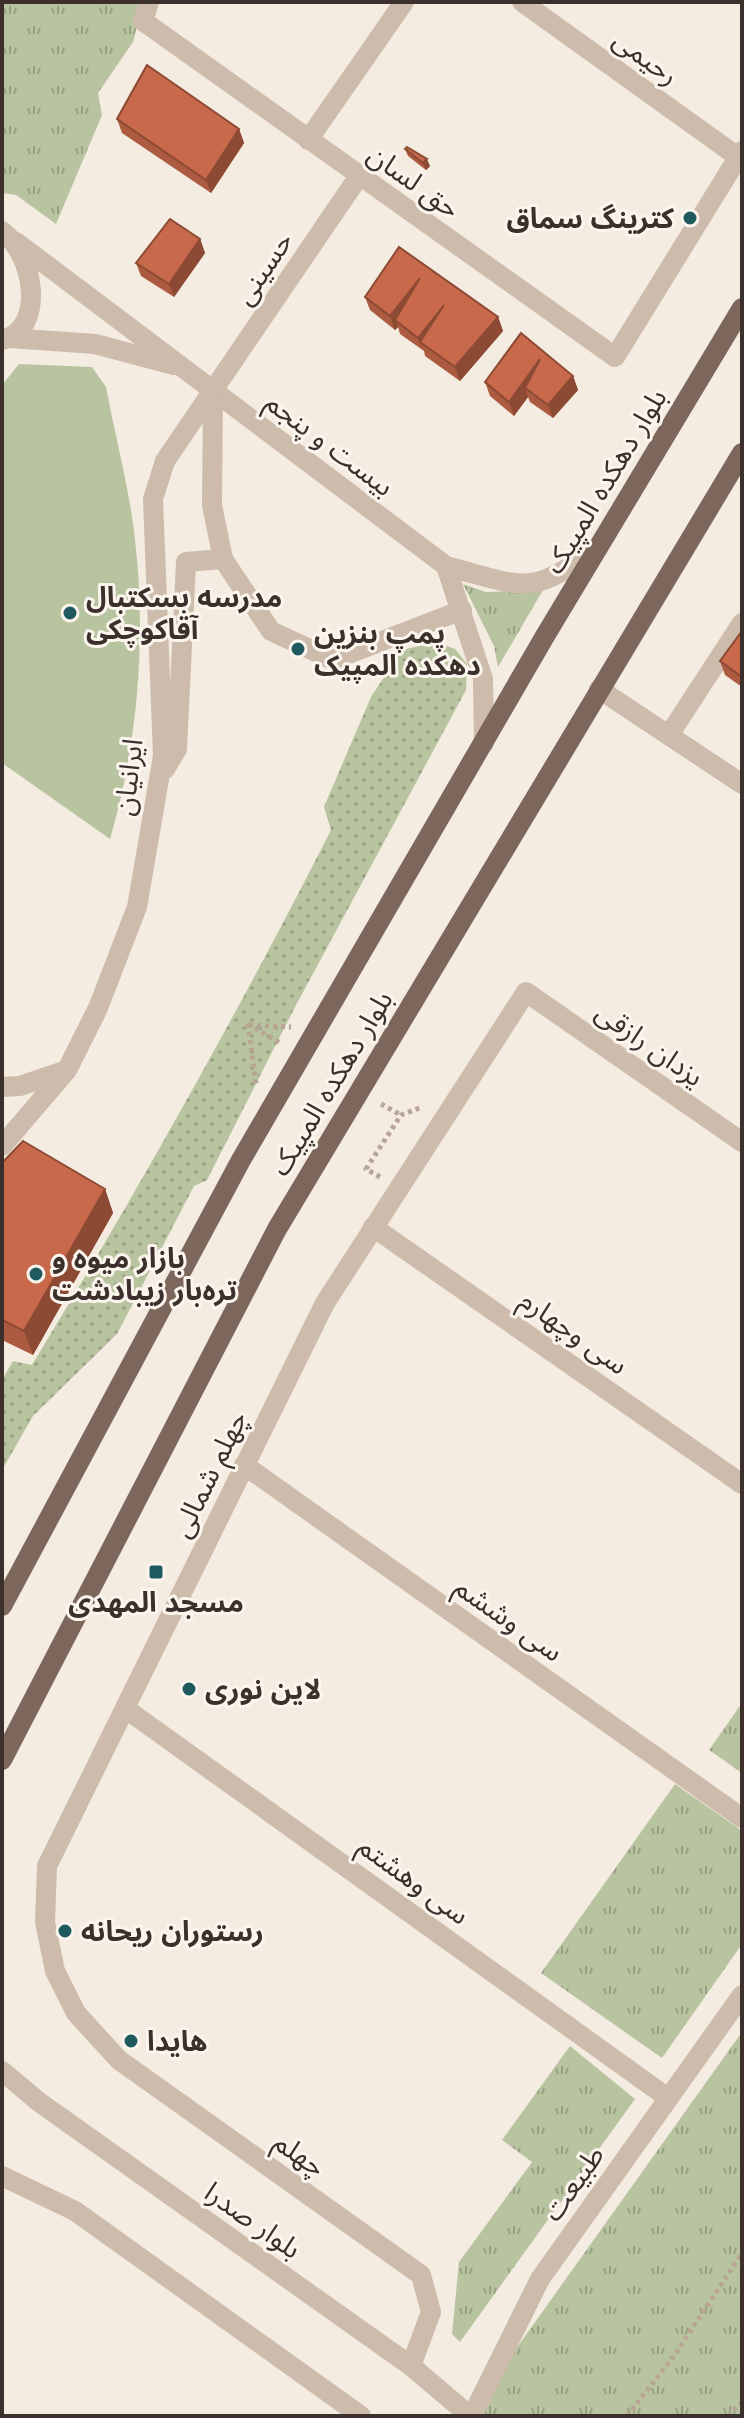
<svg xmlns="http://www.w3.org/2000/svg" width="744" height="2418" viewBox="0 0 744 2418" font-family="Quicksand,'Noto Sans Arabic',sans-serif">
  <style>
    .grass { fill: url(#grass-tufts) }
    .garden { fill: url(#garden-dots) }
    .pitch { fill: #b8c4a0 }
    .lines { fill: none; stroke-linecap: round; stroke-linejoin: round }
    .path { stroke: #b9a596; stroke-width: 5; stroke-dasharray: 4 4; stroke-linecap: butt }
    .minor { stroke: #cdbbac; stroke-width: 20 }
    .major { stroke: #7d675c; stroke-width: 20 }
    .wall { fill: #ac5a40 }
    .shaded-wall { fill: #8c4a34 }
    .building { fill: #c8694b; stroke: #8c4a34; stroke-width: 2 }
    .poi-dot { fill: #1f5a5e; stroke: #fbf5ee; stroke-width: 3 }
    .labels { text-anchor: middle; stroke-width: 6; stroke-linejoin: round; paint-order: stroke }
    .street-label { font-size: 28px; fill: #3b302b; stroke: #fbf5ee }
    .poi-label { font-size: 28px; font-weight: bold; fill: #3b302b; stroke: #fbf5ee; text-anchor: start }
  </style>
  <defs>
    <pattern id="grass-tufts" width="24" height="20" patternUnits="userSpaceOnUse" patternTransform="scale(2)"><rect width="24" height="20" fill="#b8c4a0"/><path d="M3 7l-1-3M5 7V3M7 7l1-3M15 17l-1-3M17 17v-4M19 17l1-3" fill="none" stroke="#97a083"/></pattern>
    <pattern id="garden-dots" width="8" height="8" patternUnits="userSpaceOnUse" patternTransform="scale(2)"><rect width="8" height="8" fill="#b8c4a0"/><path d="M2 2h.1M6 6h.1" fill="none" stroke="#97a083" stroke-width="1.8" stroke-linecap="round"/></pattern>
  </defs>
  <rect width="100%" height="100%" fill="#f4ebe1"/>
  <!-- grass -->
  <g class="grass">
    <path d="M 2,2 L 143,2 L 133,42 L 98,93 L 102,115 L 56,224 L 16,195 L 2,193 Z"/>
    <path d="M 463,584 L 486,592 L 543,590 L 498,667 L 494,646 Z"/>
    <path d="M 742,1703 L 742,1773 L 709,1750 Z"/>
    <path d="M 675,1784 L 742,1831 L 742,1944 L 662,2058 L 541,1973 Z"/>
    <path d="M 742,2032 L 742,2416 L 475,2416 L 513,2353 Z"/>
    <path d="M 570,2046 L 635,2099 L 460,2342 L 452,2334 L 459,2262 L 532,2162 L 502,2140 Z"/>
  </g>
  <!-- garden -->
  <path class="garden" d="M 436,642 L 455,649 L 467,664 L 466,690 L 295,1007 L 207,1180 L 194,1186 L 117,1334 L 33,1416 L 2,1470 L 2,1380 L 13,1361 L 32,1365 C 138,1190 238,1013 331,830 L 324,807 L 371,697 L 402,650 Z"/>
  <!-- pitch -->
  <path class="pitch" d="M 19,364 L 92,367 L 106,387 C 116,440 131,495 136,549 C 146,644 137,747 110,839 L 2,763 L 2,385 Z"/>
  <g class="lines">
    <!-- path -->
    <g class="path">
      <path d="M 248,1024 L 280,1043"/>
      <path d="M 248,1024 L 256,1084"/>
      <path d="M 249,1025 L 291,1027"/>
      <path d="M 381,1104 L 401,1115"/>
      <path d="M 380,1177 L 366,1169 L 401,1115 L 422,1107"/>
      <path d="M 627,2416 L 674,2356 L 742,2253"/>
      <path d="M 728,2416 L 742,2402"/>
    </g>
    <!-- minor -->
    <g class="minor">
      <path d="M 149,2 L 143,21 L 615,357 L 742,151"/>
      <path d="M 522,2 L 738,157"/>
      <path d="M 308,140 L 404,2"/>
      <path d="M 2,231 C 34,255 47,328 2,340"/>
      <path d="M 16,242 L 446,566 C 525,587 529,598 598,547"/>
      <path d="M 10,338 L 95,344 L 174,365"/>
      <path d="M 213,391 L 212,505 L 223,559"/>
      <path d="M 446,566 L 483,679 L 484,743"/>
      <path d="M 599,689 L 742,784"/>
      <path d="M 669,735 L 742,623"/>
      <path d="M 165,769 L 177,749 L 186,562 L 223,559 L 271,631 L 333,660 L 462,610"/>
      <path d="M 2,1087 L 20,1086 L 67,1070"/>
      <path d="M 2,1146 L 67,1070 L 98,1008 L 137,907 L 163,756 L 153,499 L 165,461 L 359,176"/>
      <path d="M 373,1227 L 742,1484"/>
      <path d="M 244,1465 L 742,1818"/>
      <path d="M 126,1709 L 668,2098"/>
      <path d="M 2,2071 L 39,2102 L 411,2366 L 470,2416"/>
      <path d="M 2,2176 L 75,2211 L 361,2416"/>
      <path d="M 411,2366 L 431,2312 L 421,2275 L 119,2060 L 76,2013 L 55,1971 L 45,1922 L 47,1866 L 325,1303 L 526,992 L 742,1142"/>
      <path d="M 472,2416 L 540,2279 L 742,1995"/>
    </g>
    <!-- major -->
    <g class="major">
      <path d="M 2,1606 L 241,1160 L 545,636 L 742,308"/>
      <path d="M 2,1760 L 277,1229 L 742,453"/>
    </g>
  </g>
  <!-- wall -->
  <g class="wall">
    <path d="M 117,119 L 239,129 L 244,143 L 211,193 L 122,133 Z"/>
    <path d="M 405,149 L 430,166 L 426,170 L 408,156 Z"/>
    <path d="M 200,239 L 205,253 L 174,297 L 141,276 L 136,263 Z"/>
    <path d="M 365,297 L 498,317 L 503,331 L 460,381 L 425,356 L 424,351 L 400,334 L 398,327 L 395,330 L 370,310 Z"/>
    <path d="M 573,376 L 578,390 L 553,418 L 530,402 L 528,397 L 514,416 L 490,396 L 485,382 Z"/>
    <path d="M 742,631 L 742,687 L 725,675 L 720,661 Z"/>
    <path d="M 2,1163 L 105,1189 L 113,1213 L 33,1355 L 2,1340 Z"/>
  </g>
  <!-- shaded-wall -->
  <g class="shaded-wall">
    <path d="M 239,129 L 244,143 L 211,193 L 206,180 Z"/>
    <path d="M 427,159 L 430,166 L 426,170 L 423,163 Z"/>
    <path d="M 200,239 L 205,253 L 174,297 L 169,284 Z"/>
    <path d="M 420,278 L 395,320 L 398,327 L 395,330 L 390,316 Z"/>
    <path d="M 444,305 L 420,342 L 423,352 L 418,338 Z"/>
    <path d="M 498,317 L 503,331 L 460,381 L 455,367 Z"/>
    <path d="M 540,359 L 525,388 L 528,397 L 514,416 L 509,402 Z"/>
    <path d="M 573,376 L 578,390 L 553,418 L 548,405 Z"/>
    <path d="M 105,1189 L 113,1213 L 33,1355 L 24,1331 Z"/>
  </g>
  <!-- building -->
  <g class="building">
    <path d="M 147,65 L 239,129 L 206,180 L 117,119 Z"/>
    <path d="M 407,147 L 427,159 L 423,163 L 405,149 Z"/>
    <path d="M 170,219 L 200,239 L 169,284 L 136,263 Z"/>
    <path d="M 399,247 L 498,317 L 455,367 L 420,342 L 444,305 L 418,338 L 395,320 L 420,278 L 390,316 L 365,297 Z"/>
    <path d="M 521,333 L 573,376 L 548,405 L 525,388 L 540,359 L 509,402 L 485,382 Z"/>
    <path d="M 742,631 L 742,677 L 720,661 Z"/>
    <path d="M 23,1141 L 105,1189 L 24,1331 L 2,1320 L 2,1163 Z"/>
  </g>
  <!-- markers -->
  <g class="poi-dot">
    <circle cx="690" cy="218" r="8"/>
    <circle cx="70" cy="613" r="8"/>
    <circle cx="298" cy="649" r="8"/>
    <circle cx="36" cy="1274" r="8"/>
    <rect x="148" y="1564" width="16" height="16" rx="4"/>
    <circle cx="189" cy="1689" r="8"/>
    <circle cx="65" cy="1931" r="8"/>
    <circle cx="131" cy="2041" r="8"/>
  </g>
  <g class="labels">
    <!-- street labels -->
    <g class="street-label">
      <text transform="translate(646 57) rotate(36)" y="10">رحیمی</text>
      <text transform="translate(414 181) rotate(35)" y="10">حق لسان</text>
      <text transform="translate(263 268) rotate(-56)" y="10">حسینی</text>
      <text transform="translate(330 444) rotate(37)" y="10">بیست و پنجم</text>
      <text transform="translate(605 481) rotate(-59)" y="10">بلوار دهکده المپیک</text>
      <text transform="translate(128 777) rotate(-83)" y="10">ایرانیان</text>
      <text transform="translate(650 1044) rotate(35)" y="10">یزدان رازقی</text>
      <text transform="translate(331 1083) rotate(-59)" y="10">بلوار دهکده المپیک</text>
      <text transform="translate(574 1332) rotate(35)" y="10">سی وچهارم</text>
      <text transform="translate(209 1474) rotate(-64)" y="10">چهلم شمالی</text>
      <text transform="translate(509 1619) rotate(35)" y="10">سی وششم</text>
      <text transform="translate(414 1880) rotate(36)" y="10">سی وهشتم</text>
      <text transform="translate(300 2154) rotate(35)" y="10">چهلم</text>
      <text transform="translate(573 2183) rotate(-55)" y="10">طبیعت</text>
      <text transform="translate(253 2220) rotate(35)" y="10">بلوار صدرا</text>
    </g>
    <!-- poi labels -->
    <g class="poi-label">
      <text x="674" y="228" text-anchor="end">کترینگ سماق</text>
      <text x="86" y="607">مدرسه بسکتبال<tspan x="86" dy="32">آقاکوچکی</tspan></text>
      <text x="314" y="643">پمپ بنزین<tspan x="314" dy="32">دهکده المپیک</tspan></text>
      <text x="52" y="1268">بازار میوه و<tspan x="52" dy="32">تره‌بار زیبادشت</tspan></text>
      <text x="156" y="1612" text-anchor="middle">مسجد المهدی</text>
      <text x="205" y="1699">لاین نوری</text>
      <text x="81" y="1941">رستوران ریحانه</text>
      <text x="147" y="2051">هایدا</text>
    </g>
  </g>
  <!-- border -->
  <rect width="744" height="2418" fill="none" stroke="#3b302b" stroke-width="8"/>
</svg>
